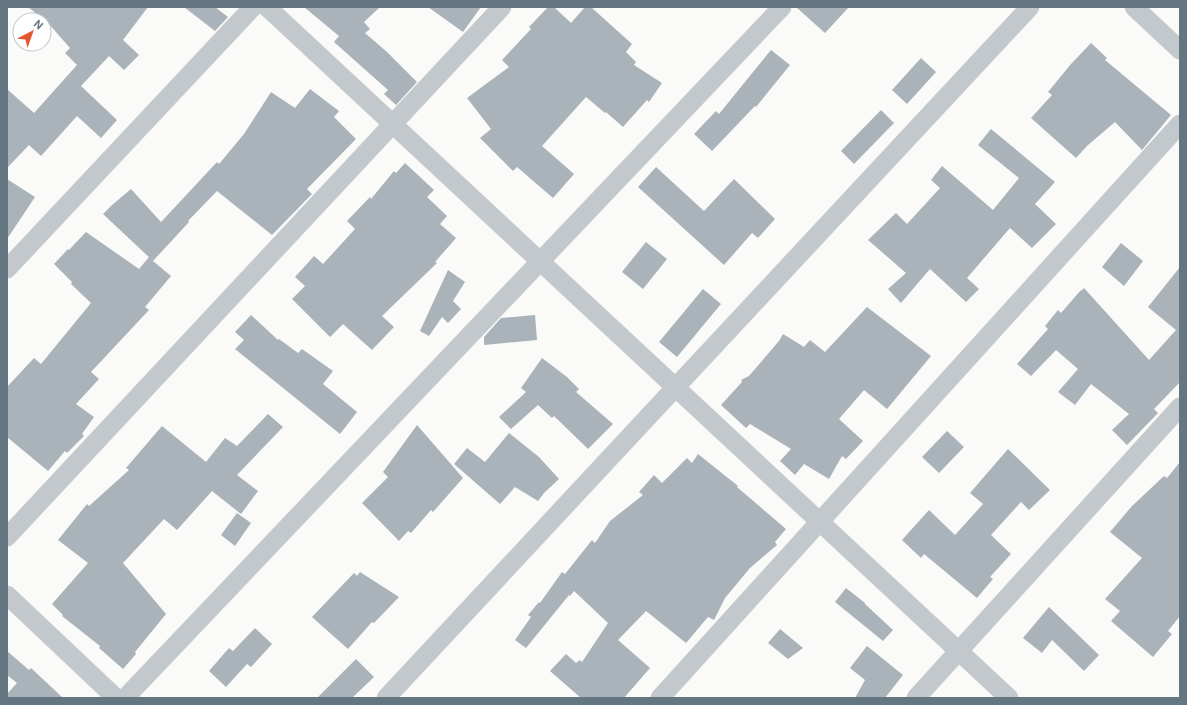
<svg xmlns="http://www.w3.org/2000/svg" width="1187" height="705" viewBox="0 0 1187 705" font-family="Roboto,sans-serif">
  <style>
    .building { fill: #aab3b9 }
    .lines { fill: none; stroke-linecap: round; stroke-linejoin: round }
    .minor { stroke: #c3c8cc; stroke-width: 19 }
  </style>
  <rect width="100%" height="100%" fill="#fafaf8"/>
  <!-- building -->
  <g class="building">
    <path d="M 28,7 L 148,7 L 123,40 L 139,55 L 124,70 L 109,56 L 81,86 L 117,120 L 101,138 L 77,116 L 41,156 L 29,145 L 7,168 L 7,89 L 34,113 L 77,65 L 65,53 L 70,48 L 48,23 Z"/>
    <path d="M 184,7 L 215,7 L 228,17 L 215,31 Z"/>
    <path d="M 304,7 L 380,7 L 364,22 L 370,29 L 365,33 L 387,52 L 417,82 L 396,105 L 384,94 L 388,90 L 334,42 L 339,36 Z"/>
    <path d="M 428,7 L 481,7 L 463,32 Z"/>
    <path d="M 548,7 L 554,7 L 571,23 L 585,7 L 591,7 L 632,44 L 626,52 L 636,62 L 634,65 L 662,83 L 649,102 L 647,100 L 623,127 L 606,112 L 605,113 L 586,97 L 542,146 L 574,174 L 553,198 L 517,167 L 513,171 L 480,138 L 491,129 L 467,98 L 509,67 L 502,60 L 531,29 L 529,27 Z"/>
    <path d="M 796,7 L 849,7 L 825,33 Z"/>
    <path d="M 1091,43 L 1107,58 L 1105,60 L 1171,115 L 1142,150 L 1115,122 L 1088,145 L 1076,158 L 1031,118 L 1052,95 L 1048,92 L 1071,64 Z"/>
    <path d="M 771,50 L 790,65 L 756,107 L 755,106 L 712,151 L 694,134 L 716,111 L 719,114 Z"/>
    <path d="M 921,58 L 936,72 L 907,104 L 892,90 Z"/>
    <path d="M 310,89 L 339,111 L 334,117 L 356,139 L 307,189 L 312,194 L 272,235 L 217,191 L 188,221 L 189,222 L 153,261 L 171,276 L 145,307 L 149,310 L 91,372 L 99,379 L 76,404 L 94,417 L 82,434 L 84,436 L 67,453 L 65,451 L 48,471 L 7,437 L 7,387 L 34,358 L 41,364 L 91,303 L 71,284 L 72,282 L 54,264 L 68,249 L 69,250 L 86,232 L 139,269 L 149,257 L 152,260 L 103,214 L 112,205 L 131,189 L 161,222 L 217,162 L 219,164 L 244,134 L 271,92 L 295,108 Z"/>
    <path d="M 881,110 L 894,123 L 854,164 L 841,151 Z"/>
    <path d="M 991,129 L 1055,182 L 1035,204 L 1056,224 L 1032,248 L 1010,228 L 967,278 L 979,289 L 966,302 L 930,269 L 901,303 L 888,289 L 906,273 L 868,240 L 896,213 L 907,224 L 940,188 L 931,180 L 942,166 L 993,210 L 1019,178 L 978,145 Z"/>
    <path d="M 405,163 L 434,190 L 427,197 L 447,216 L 440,224 L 456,238 L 435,262 L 437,263 L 382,316 L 394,327 L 372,350 L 343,324 L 330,337 L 292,299 L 305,286 L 295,277 L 314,256 L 323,264 L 355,229 L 347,221 L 370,197 L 371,199 L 394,171 L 396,173 Z"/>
    <path d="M 656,167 L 704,211 L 734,179 L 775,219 L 758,238 L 752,233 L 724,265 L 638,187 Z"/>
    <path d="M 7,179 L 35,197 L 7,239 Z"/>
    <path d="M 646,242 L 667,259 L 643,289 L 622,272 Z"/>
    <path d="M 1121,243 L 1143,261 L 1124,286 L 1102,267 Z"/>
    <path d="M 1180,267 L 1180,382 L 1154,409 L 1158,413 L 1127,445 L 1112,430 L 1129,414 L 1091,384 L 1075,405 L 1058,392 L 1078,369 L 1056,350 L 1031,376 L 1017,364 L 1048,329 L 1045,326 L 1058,310 L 1061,313 L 1081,290 L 1081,291 L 1084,288 L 1149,360 L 1176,330 L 1148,307 Z"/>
    <path d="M 448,270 L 465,282 L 453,301 L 461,309 L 448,323 L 442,317 L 429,336 L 420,331 Z"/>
    <path d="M 703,289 L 721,304 L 677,357 L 659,342 Z"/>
    <path d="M 867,307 L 931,356 L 887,409 L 864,390 L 839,419 L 863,441 L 846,459 L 842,456 L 829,479 L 804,464 L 795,475 L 780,461 L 791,449 L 750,424 L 746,428 L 721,405 L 742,382 L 741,380 L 749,376 L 779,341 L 783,334 L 804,347 L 810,340 L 825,352 Z"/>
    <path d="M 251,315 L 278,340 L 279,339 L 298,353 L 302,349 L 333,371 L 323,384 L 357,412 L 340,434 L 235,349 L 244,340 L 235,332 Z"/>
    <path d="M 535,315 L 537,340 L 484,345 L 484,337 L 501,318 Z"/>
    <path d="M 542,358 L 567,377 L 579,389 L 576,392 L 613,424 L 588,449 L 554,416 L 552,418 L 538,405 L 511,429 L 499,417 L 526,392 L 521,388 Z"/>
    <path d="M 268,414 L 283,427 L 237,475 L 258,491 L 241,514 L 212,491 L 177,530 L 164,519 L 123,563 L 166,614 L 135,652 L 136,654 L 123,669 L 99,648 L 100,646 L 62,616 L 63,615 L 52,604 L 88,563 L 58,540 L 87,504 L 89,506 L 129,470 L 126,468 L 162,426 L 206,462 L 225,438 L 237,446 Z"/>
    <path d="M 417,425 L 463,478 L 433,512 L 431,510 L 411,533 L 408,531 L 399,541 L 362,503 L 388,477 L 383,472 Z"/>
    <path d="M 947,431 L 964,447 L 939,473 L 922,457 Z"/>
    <path d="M 509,433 L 539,457 L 559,479 L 544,493 L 538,501 L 515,487 L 500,504 L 454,464 L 467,448 L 485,462 Z"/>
    <path d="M 1008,449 L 1050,490 L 1029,510 L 1021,502 L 991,535 L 1011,554 L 990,577 L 993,579 L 977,598 L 924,554 L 921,558 L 902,540 L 929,510 L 955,535 L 983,504 L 970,493 Z"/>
    <path d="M 698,454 L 738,486 L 737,487 L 786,529 L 775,542 L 777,545 L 750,568 L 725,598 L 714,620 L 708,617 L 686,643 L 646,611 L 618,640 L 650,668 L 624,698 L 581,698 L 550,671 L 566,654 L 576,663 L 580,660 L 582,662 L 608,623 L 574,591 L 570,596 L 569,595 L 526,648 L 515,640 L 531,617 L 528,615 L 539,602 L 540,603 L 562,572 L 565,574 L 592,540 L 595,543 L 610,521 L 643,495 L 639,492 L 654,475 L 662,483 L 687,458 L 692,463 Z"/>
    <path d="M 1180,462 L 1180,616 L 1168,631 L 1172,634 L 1153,657 L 1111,621 L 1120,611 L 1105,599 L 1142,558 L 1110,532 L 1132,506 L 1164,476 L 1167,478 Z"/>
    <path d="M 237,513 L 251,523 L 235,546 L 221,535 Z"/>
    <path d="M 360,572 L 399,597 L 374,623 L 372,622 L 348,649 L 312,617 L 354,573 L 357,576 Z"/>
    <path d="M 846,588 L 865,603 L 865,604 L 893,630 L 883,641 L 835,602 Z"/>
    <path d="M 1049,607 L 1099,655 L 1084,671 L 1052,640 L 1042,653 L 1023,638 Z"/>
    <path d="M 255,628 L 272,644 L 251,667 L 247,664 L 226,687 L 209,671 L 229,648 L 233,651 Z"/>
    <path d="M 780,629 L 803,648 L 788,659 L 768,643 Z"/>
    <path d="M 867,646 L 903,675 L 885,698 L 855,698 L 865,680 L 850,668 Z"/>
    <path d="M 7,651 L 29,670 L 31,668 L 63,698 L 7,698 L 7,694 L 17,683 L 7,675 Z"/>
    <path d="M 356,659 L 374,677 L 352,698 L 317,698 Z"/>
  </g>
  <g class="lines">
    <!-- minor -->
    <g class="minor">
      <path d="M 267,7 L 1009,698"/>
      <path d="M 1134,7 L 1180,50"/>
      <path d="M 7,269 L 253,7"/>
      <path d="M 7,537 L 502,7"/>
      <path d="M 7,595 L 116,698"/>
      <path d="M 125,698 L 782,7"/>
      <path d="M 386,698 L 1030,7"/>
      <path d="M 660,698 L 1180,124"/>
      <path d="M 916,698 L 1180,407"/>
    </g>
  </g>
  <!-- border -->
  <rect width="1187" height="705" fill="none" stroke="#657683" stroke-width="16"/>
  <!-- north arrow -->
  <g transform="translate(32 32) rotate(41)"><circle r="19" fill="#ffffff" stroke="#c1c8cd"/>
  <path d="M0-3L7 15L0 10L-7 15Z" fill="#e4572e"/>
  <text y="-6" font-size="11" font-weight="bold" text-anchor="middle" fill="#657683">N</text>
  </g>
</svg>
